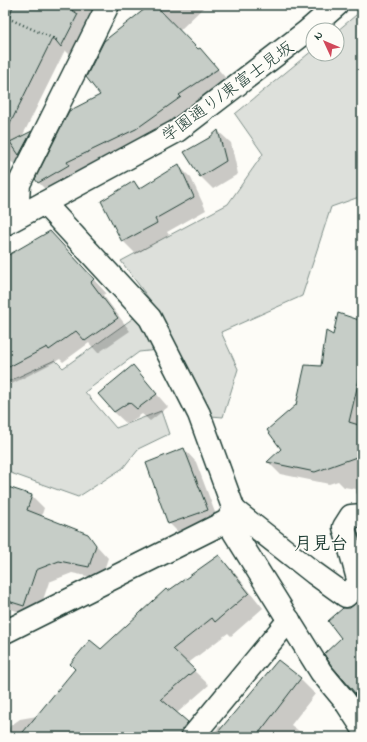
<svg xmlns="http://www.w3.org/2000/svg" width="367" height="742" viewBox="0 0 367 742" font-family="'Indie Flower','Klee One',sans-serif">
  <style>
    .green { fill: #dde0db; stroke: #7e8e88 }
    .shadow { fill: #0003 }
    .building { fill: #c6cdc7; stroke: #1f3d34 }
    .lines { fill: none; stroke-linecap: round; stroke-linejoin: round }
    .minor-casing { stroke: #1f3d34; stroke-width: 25 }
    .path { stroke: #1f3d34; stroke-width: 2.5; stroke-dasharray: 1 3; stroke-linecap: butt }
    .minor { stroke: #fdfcf7; stroke-width: 22 }
    .labels { text-anchor: middle; stroke-width: 3.5; stroke-linejoin: round; paint-order: stroke }
    .street-label { font-size: 17px; fill: #1f3d34; stroke: #fdfcf7 }
    .neighbourhood-label { font-size: 18px; font-weight: bold; fill: #1f3d34; stroke: #fdfcf7 }
  </style>
  <rect width="100%" height="100%" fill="#fdfcf7"/>
  <filter id="ink" filterUnits="userSpaceOnUse"><feTurbulence type="fractalNoise" baseFrequency=".025" numOctaves="2"/><feDisplacementMap in="SourceGraphic" scale="8" xChannelSelector="R" yChannelSelector="G"/><feConvolveMatrix kernelMatrix="1 2 1 2 8 2 1 2 1" color-interpolation-filters="sRGB"/></filter>
  <g filter="url(#ink)">
    <!-- green -->
    <path class="green" d="M 362,10 L 362,196 L 331,207 L 302,296 L 221,332 L 238,369 L 223,417 L 211,416 L 177,348 L 139,352 L 85,392 L 116,428 L 161,411 L 169,434 L 138,449 L 123,468 L 78,497 L 5,471 L 5,383 L 55,360 L 63,368 L 153,304 L 121,261 L 228,204 L 263,154 L 235,114 L 313,50 L 313,54 L 337,54 L 337,31 Z"/>
    <!-- shadow -->
    <g class="shadow">
      <path d="M 5,5 L 102,5 L 74,59 L 65,50 L 22,137 L 31,132 L 43,144 L 30,171 L 9,161 L 5,166 Z"/>
      <path d="M 151,5 L 206,5 L 179,31 L 212,62 L 229,82 L 193,110 L 51,195 L 38,182 L 102,95 Z"/>
      <path d="M 218,131 L 231,143 L 238,174 L 213,189 L 200,176 L 186,152 Z"/>
      <path d="M 179,166 L 191,178 L 206,210 L 167,232 L 169,235 L 136,254 L 123,241 L 134,182 L 141,189 Z"/>
      <path d="M 50,232 L 106,293 L 103,295 L 130,331 L 98,353 L 89,343 L 63,362 L 60,359 L 10,385 L 5,380 L 5,259 Z"/>
      <path d="M 362,315 L 362,499 L 356,493 L 356,489 L 344,487 L 338,481 L 329,484 L 280,474 L 268,462 L 282,449 L 297,406 L 322,367 L 334,336 L 361,322 Z"/>
      <path d="M 133,367 L 168,407 L 150,421 L 142,414 L 127,424 L 114,412 Z"/>
      <path d="M 184,449 L 196,462 L 219,523 L 182,536 L 169,523 Z"/>
      <path d="M 5,487 L 31,495 L 44,508 L 41,517 L 87,535 L 108,558 L 101,579 L 72,573 L 49,582 L 37,618 L 5,607 Z"/>
      <path d="M 218,556 L 233,571 L 263,608 L 231,636 L 228,633 L 187,664 L 209,685 L 177,713 L 202,737 L 5,737 L 10,726 L 20,719 L 37,716 L 101,651 L 168,592 Z"/>
      <path d="M 300,679 L 315,694 L 291,725 L 307,737 L 209,737 L 220,726 L 223,729 Z"/>
    </g>
    <!-- building -->
    <g class="building">
      <path d="M 13,5 L 64,5 L 78,14 L 61,47 L 53,37 L 5,134 L 5,34 Z"/>
      <path d="M 150,5 L 155,5 L 198,49 L 200,48 L 218,69 L 179,95 L 181,97 L 136,129 L 67,162 L 69,165 L 38,183 L 35,179 L 69,111 L 100,95 L 86,77 L 104,41 Z"/>
      <path d="M 218,130 L 226,161 L 200,177 L 184,152 L 209,138 Z"/>
      <path d="M 32,131 L 19,155 L 10,142 Z"/>
      <path d="M 179,164 L 194,197 L 155,219 L 157,223 L 122,242 L 101,201 L 134,181 L 139,189 Z"/>
      <path d="M 50,231 L 94,279 L 91,282 L 118,318 L 85,341 L 76,331 L 49,350 L 47,347 L 5,369 L 5,257 Z"/>
      <path d="M 338,313 L 362,321 L 362,367 L 349,422 L 362,426 L 362,455 L 315,472 L 267,462 L 281,449 L 267,430 L 296,405 L 305,365 L 321,366 L 326,331 L 333,335 Z"/>
      <path d="M 133,365 L 157,394 L 137,409 L 129,402 L 114,412 L 98,394 Z"/>
      <path d="M 184,448 L 208,510 L 168,524 L 146,463 Z"/>
      <path d="M 5,486 L 32,495 L 27,510 L 88,534 L 96,545 L 89,567 L 59,561 L 36,570 L 24,606 L 5,600 Z"/>
      <path d="M 219,555 L 249,593 L 215,622 L 212,618 L 173,649 L 195,670 L 161,699 L 188,722 L 182,729 L 180,737 L 19,737 L 75,669 L 70,664 L 90,640 L 101,649 L 166,589 L 168,591 Z"/>
      <path d="M 362,598 L 362,701 L 331,665 L 324,654 L 341,638 L 328,621 L 343,608 L 350,608 Z"/>
      <path d="M 278,660 L 301,678 L 256,737 L 214,737 Z"/>
    </g>
    <g class="lines">
      <defs>
        <g id="minor">
          <path d="M 17,217 L 19,184 L 108,5"/>
          <path d="M 5,224 L 177,131 L 306,32 L 337,5"/>
          <path d="M 234,510 L 314,573 L 346,596 L 359,583 L 344,527 L 351,516 L 362,515"/>
          <path d="M 227,521 L 321,672 L 345,701 L 362,727"/>
          <path d="M 5,632 L 227,521 L 234,510 L 199,414 L 150,318 L 44,203"/>
          <path d="M 192,737 L 289,620"/>
        </g>
      </defs>
      <!-- minor casing -->
      <use href="#minor" class="minor-casing"/>
      <!-- path -->
      <path class="path" d="M 12,20 L 59,41"/>
      <!-- minor -->
      <use href="#minor" class="minor"/>
    </g>
  </g>
  <g class="labels">
    <!-- street labels -->
    <g class="street-label">
      <text transform="translate(227 91) rotate(-36)" y="6">学園通り/東富士見坂</text>
    </g>
    <!-- neighbourhood labels -->
    <g class="neighbourhood-label">
      <text x="321" y="549">月見台</text>
    </g>
  </g>
  <!-- margin -->
  <rect width="367" height="742" fill="none" stroke="#fdfcf7" stroke-width="20"/>
  <rect x="10" y="10" width="347" height="722" fill="none" stroke="#1f3d34" stroke-width="1.5" filter="url(#ink)"/>
  <!-- north arrow -->
  <g transform="translate(325 42) rotate(314)"><circle r="19" fill="#fdfcf7" stroke="#a4b0a9"/>
  <path d="M0-3L7 15L0 10L-7 15Z" fill="#d1495b"/>
  <text y="-6" font-size="11" font-weight="bold" text-anchor="middle" fill="#1f3d34">N</text>
  </g>
</svg>
